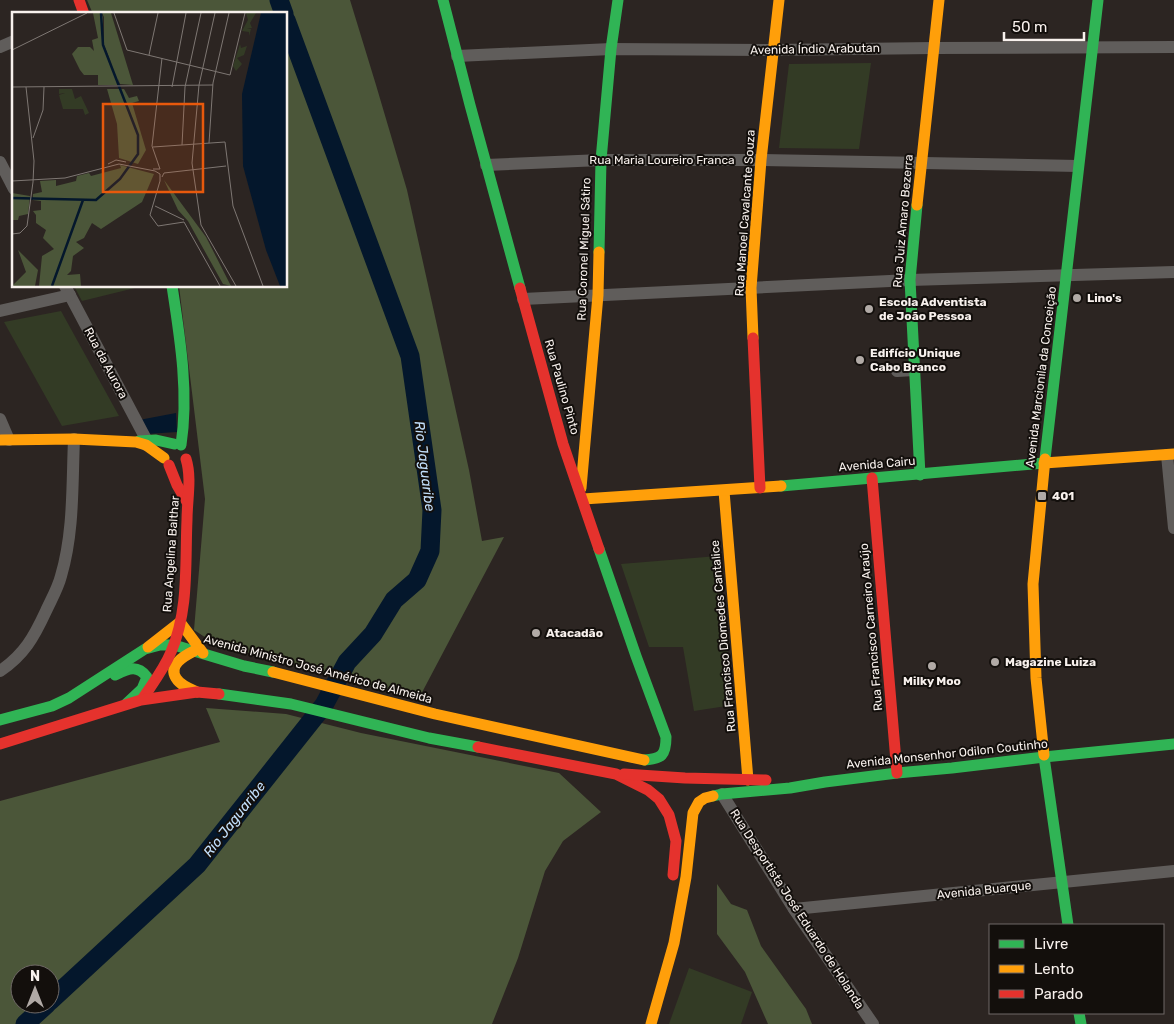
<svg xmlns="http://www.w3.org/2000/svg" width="1174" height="1024" viewBox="0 0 1174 1024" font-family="Rubik,sans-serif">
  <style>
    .green { fill: #333b25 }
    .forest { fill: #4b5639; fill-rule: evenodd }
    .water { fill: #04172c }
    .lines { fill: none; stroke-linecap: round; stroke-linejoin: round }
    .river { stroke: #04172c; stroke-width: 19 }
    .street { stroke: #605d5b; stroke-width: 12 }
    .fast { stroke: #30b455; stroke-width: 11 }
    .slow { stroke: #ff9f0a; stroke-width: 11 }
    .jam { stroke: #e5322d; stroke-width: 11 }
    .poi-dot { fill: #b1aaa6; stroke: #130f0c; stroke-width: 2 }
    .labels { text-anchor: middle; stroke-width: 4; stroke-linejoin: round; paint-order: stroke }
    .street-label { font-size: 12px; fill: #f8f1ed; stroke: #130f0c }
    .poi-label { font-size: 12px; font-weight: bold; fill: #f8f1ed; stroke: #130f0c; text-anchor: start }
    .water-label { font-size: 14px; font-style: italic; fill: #c3e0fd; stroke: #130f0c }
    .inset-river { fill: none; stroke: #04172c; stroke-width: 2.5 }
    .inset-road { fill: none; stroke: #7e7773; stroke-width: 1 }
    .view { fill: #e8590c; fill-opacity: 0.15; stroke: #e8590c; stroke-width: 2.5 }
    .inset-edge { fill: none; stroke: #f8f1ed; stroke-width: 2.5 }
  </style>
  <rect width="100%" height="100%" fill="#2c2522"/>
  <!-- green -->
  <g class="green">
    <path d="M 871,63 L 859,149 L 779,148 L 789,64 Z"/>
    <path d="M 74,286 L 143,286 L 82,301 Z"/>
    <path d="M 61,311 L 119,416 L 62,426 L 4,322 Z"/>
    <path d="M 718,556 L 733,705 L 694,711 L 683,647 L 649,647 L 621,564 Z"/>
    <path d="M 689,968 L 752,992 L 741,1024 L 669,1024 Z"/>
  </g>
  <!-- forest -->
  <g class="forest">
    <path d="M 87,0 L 350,0 L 376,85 L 407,190 L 469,470 L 482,541 L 504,537 L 418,700 L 390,690 L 348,682 L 269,658 L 217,645 L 194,630 L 205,499 L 179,286 L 286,286 L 286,14 L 93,14 Z"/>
    <path d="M 206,708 L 286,714 L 361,733 L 559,773 L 601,812 L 563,841 L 545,871 L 518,958 L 492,1024 L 0,1024 L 0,801 L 220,742 ZM 20,974 L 50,974 L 50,1004 L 20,1004 Z"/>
    <path d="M 717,884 L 731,904 L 747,910 L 761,946 L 806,1009 L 812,1024 L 768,1024 L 745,972 L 717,934 Z"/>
  </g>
  <!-- water -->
  <path class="water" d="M 176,413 L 177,432 L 146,434 L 139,420 Z"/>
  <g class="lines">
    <!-- river -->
    <g class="river">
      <path d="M 279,0 L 284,14"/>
      <path d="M 50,1001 L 197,865 L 324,705 L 347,662 L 373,634 L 394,600 L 417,580 L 430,551 L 432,510 L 410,356 L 286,20"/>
      <path d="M 25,1024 L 47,1004"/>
    </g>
    <!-- street -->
    <g class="street">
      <path d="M 0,47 L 14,41"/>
      <path d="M 457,56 L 611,49 L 773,50 L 933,48 L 1174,47"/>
      <path d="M 0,162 L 14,189"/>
      <path d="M 486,165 L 601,160 L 761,160 L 1078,166"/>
      <path d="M 65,286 L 146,439 L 146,445"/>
      <path d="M 523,299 L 910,280 L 1174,272"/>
      <path d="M 0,311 L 70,295"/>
      <path d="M 897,371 L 914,370"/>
      <path d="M 0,419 L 9,440"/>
      <path d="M 1167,455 L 1174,528"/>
      <path d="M 0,671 C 24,655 34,637 46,611 C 51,600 58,588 61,576 C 74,532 72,485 74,439"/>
      <path d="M 722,794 L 794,909 L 873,1024"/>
      <path d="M 794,909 L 1174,871"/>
    </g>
    <!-- fast -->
    <g class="fast">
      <path d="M 443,0 L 470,105 L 520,288"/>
      <path d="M 917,205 L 910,280 L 920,475"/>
      <path d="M 599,252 L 601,160 L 611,49 L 618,0"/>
      <path d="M 172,286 C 180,338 189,393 181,445"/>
      <path d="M 139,441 L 156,440 L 174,444"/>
      <path d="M 1045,459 L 1098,0"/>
      <path d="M 781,486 L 1044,463"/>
      <path d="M 599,549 L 636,656 L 666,737 C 666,755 662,759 644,760"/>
      <path d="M 115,675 C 128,669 137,664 147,677 L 142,689 L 126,704"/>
      <path d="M 219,694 L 291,704 L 429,738 L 478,747"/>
      <path d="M 0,720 L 52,706 L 69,698 L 145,649 L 160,645 L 174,645 L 244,666 L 273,672"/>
      <path d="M 713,796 L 722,794 L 790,788 L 825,782 L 897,773 L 952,768 L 1044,757 L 1044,755"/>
      <path d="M 1068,925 L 1044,757 L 1174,744"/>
      <path d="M 1079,1013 L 1081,1024"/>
    </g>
    <!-- slow -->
    <g class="slow">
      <path d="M 917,205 L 939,0"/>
      <path d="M 753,338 L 751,288 L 761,160 L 779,0"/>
      <path d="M 0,440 L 74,439 L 136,442 L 146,445 L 164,458"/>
      <path d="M 1044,463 L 1174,454"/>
      <path d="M 581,488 L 598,295 L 599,252"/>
      <path d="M 724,491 L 748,780"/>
      <path d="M 583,499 L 781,486"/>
      <path d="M 148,647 L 180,622 L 203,653"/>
      <path d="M 194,651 C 184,656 168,665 176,678 C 180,685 190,689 197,692"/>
      <path d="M 273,672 L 435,714 L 644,760"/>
      <path d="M 1044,755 L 1036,678 L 1033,584 L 1045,459"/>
      <path d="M 651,1024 L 674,943 L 686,877 L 693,813 L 699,802 L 705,798 L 713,796"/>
    </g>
    <!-- jam -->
    <g class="jam">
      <path d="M 79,0 L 84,14"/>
      <path d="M 520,288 L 563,444 L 599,549"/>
      <path d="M 753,338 L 760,488"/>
      <path d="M 169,465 L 177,485 L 187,502"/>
      <path d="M 872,478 L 897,773"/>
      <path d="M 143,698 C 153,683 164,669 171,652 C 189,611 185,564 187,520 C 187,500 192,478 186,459"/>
      <path d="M 0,744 L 141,700 L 197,692 L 219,694"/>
      <path d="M 478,747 L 616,774 L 648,790 L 659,799 L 669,815 L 676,841 L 673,875"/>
      <path d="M 624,774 L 685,778 L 766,780"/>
    </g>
  </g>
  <!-- markers -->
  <g class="poi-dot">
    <circle cx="1077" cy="298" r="5"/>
    <circle cx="869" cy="309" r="5"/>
    <circle cx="860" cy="360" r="5"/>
    <rect x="1037" y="491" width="10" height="10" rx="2.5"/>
    <circle cx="536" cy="633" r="5"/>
    <circle cx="995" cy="662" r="5"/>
    <circle cx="932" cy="666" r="5"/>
  </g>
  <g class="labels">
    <!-- street labels -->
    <g class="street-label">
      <text transform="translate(815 49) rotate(-1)" y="4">Avenida Índio Arabutan</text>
      <text x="662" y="164">Rua Maria Loureiro Franca</text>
      <text transform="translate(745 213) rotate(-86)" y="4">Rua Manoel Cavalcante Souza</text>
      <text transform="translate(903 221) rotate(-85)" y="4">Rua Juiz Amaro Bezerra</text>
      <text transform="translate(584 249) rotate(-88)" y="4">Rua Coronel Miguel Sátiro</text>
      <text transform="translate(106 363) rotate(62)" y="4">Rua da Aurora</text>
      <text transform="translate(1041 377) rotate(-83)" y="4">Avenida Marcionila da Conceição</text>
      <text transform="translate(562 387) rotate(74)" y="4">Rua Paulino Pinto</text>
      <text transform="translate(877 464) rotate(-5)" y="4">Avenida Cairu</text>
      <text transform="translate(171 554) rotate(-86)" y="4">Rua Angelina Balthar</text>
      <text transform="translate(871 627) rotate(-95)" y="4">Rua Francisco Carneiro Araújo</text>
      <text transform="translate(723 636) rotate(-95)" y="4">Rua Francisco Diomedes Cantalice</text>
      <text transform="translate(318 669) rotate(15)" y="4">Avenida Ministro José Américo de Almeida</text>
      <text transform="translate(947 754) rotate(-6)" y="4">Avenida Monsenhor Odilon Coutinho</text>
      <text transform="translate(984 890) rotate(-6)" y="4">Avenida Buarque</text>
      <text transform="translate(797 909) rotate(57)" y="4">Rua Desportista José Eduardo de Holanda</text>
    </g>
    <!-- poi labels -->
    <g class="poi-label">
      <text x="1087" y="302">Lino's</text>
      <text x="879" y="306">Escola Adventista<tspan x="879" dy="14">de João Pessoa</tspan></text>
      <text x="870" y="357">Edifício Unique<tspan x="870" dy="14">Cabo Branco</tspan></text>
      <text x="1052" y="500">401</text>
      <text x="546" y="637">Atacadão</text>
      <text x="1005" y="666">Magazine Luiza</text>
      <text x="932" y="685" text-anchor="middle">Milky Moo</text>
    </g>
    <!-- water labels -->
    <g class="water-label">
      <text transform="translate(425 466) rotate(83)" y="5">Rio Jaguaribe</text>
      <text transform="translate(234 819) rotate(-52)" y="5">Rio Jaguaribe</text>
    </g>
  </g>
  <!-- overview -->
  <g transform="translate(12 12)">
    <rect width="275" height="275" fill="#2c2522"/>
    <path d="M 234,1 L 244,1 L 238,11 L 240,16 L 235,16 L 239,17 L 237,24 L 237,20 L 230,19 L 236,8 ZM 228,32 L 229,36 L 235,34 L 232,43 L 225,46 L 230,52 L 224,59 L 221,54 ZM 47,77 L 60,77 L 63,87 L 69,84 L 77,101 L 73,103 L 71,97 L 51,97 L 47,83 L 53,81 L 47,82 Z" fill="#333b25"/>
    <path d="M 81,1 L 89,1 L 91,5 L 91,33 L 100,53 L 92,33 L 92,5 L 90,1 L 99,1 L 121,73 L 108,72 L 106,67 L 107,73 L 86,73 L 86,63 L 72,63 L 68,58 L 60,42 L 66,35 L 78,35 L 82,39 L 80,28 L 86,26 ZM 95,77 L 112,77 L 117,86 L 125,84 L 127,89 L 120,91 L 134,138 L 126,152 L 107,146 L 105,112 ZM 108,153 L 142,162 L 130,190 L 89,217 L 80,211 L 72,226 L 64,230 L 72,236 L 61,244 L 59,259 L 55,263 L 68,262 L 69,274 L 27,274 L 30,244 L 42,237 L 31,226 L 34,218 L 24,211 L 24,203 L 21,199 L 29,198 L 29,189 L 21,188 L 21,182 L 30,180 L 28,169 L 44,168 L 44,174 L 64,169 L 65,164 L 77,161 L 79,164 L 109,156 ZM 152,168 L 194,225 L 219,274 L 211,272 L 176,209 L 166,198 ZM 0,181 L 18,184 L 16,202 L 7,204 L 6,208 L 0,208 ZM 6,238 L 26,258 L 23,274 L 0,274 L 14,260 Z" fill="#4b5639"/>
    <path d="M 249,1 L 275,1 L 275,274 L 268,274 L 254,238 L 231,154 L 230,82 Z" fill="#04172c"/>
    <path class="inset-river" d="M 0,186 L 84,188 L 108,167 L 126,142 L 126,123 L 91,33 L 89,1M 40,274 L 71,188"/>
    <path class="inset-road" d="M 102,1 L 115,38 L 218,63 L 233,1M 203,1 L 187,73 L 180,151 L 189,213 L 224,274M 0,38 L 75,1M 137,43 L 146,1M 0,75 L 201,73M 160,75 L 174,1M 21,126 L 31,98 L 32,75M 197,131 L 201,71 L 217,1M 170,133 L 173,75 L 189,1M 141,135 L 213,130 L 221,194 L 251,274M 96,152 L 104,148 L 114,150M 141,157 L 148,157 L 140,134 L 150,46M 150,165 L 152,161 L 214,154M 0,169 L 53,166 L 107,152 L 143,159 L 148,162 L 148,169 L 138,203 L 146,214 L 172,210 L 208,274M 143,194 L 172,208M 0,222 L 8,221 L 15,214 L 21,170 L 22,149 L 14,75"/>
    <path class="view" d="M 91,92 L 191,92 L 191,180 L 91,180 Z"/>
    <rect width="275" height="275" class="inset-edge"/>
  </g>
  <!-- legend -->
  <rect x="989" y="924" width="175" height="90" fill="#130f0c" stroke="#6f6966"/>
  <rect x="999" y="940" width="25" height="8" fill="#30b455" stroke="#6f6966"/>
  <text x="1034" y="949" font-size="15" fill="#f8f1ed">Livre</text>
  <rect x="999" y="965" width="25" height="8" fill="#ff9f0a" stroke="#6f6966"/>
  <text x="1034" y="974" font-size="15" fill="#f8f1ed">Lento</text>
  <rect x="999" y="990" width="25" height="8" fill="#e5322d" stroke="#6f6966"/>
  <text x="1034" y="999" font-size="15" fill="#f8f1ed">Parado</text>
  <!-- north arrow -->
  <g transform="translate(35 989)"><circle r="24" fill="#130f0c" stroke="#6f6966"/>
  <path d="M0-4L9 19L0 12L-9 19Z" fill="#b1aaa6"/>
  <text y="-8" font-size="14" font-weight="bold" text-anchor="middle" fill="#f8f1ed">N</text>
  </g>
  <!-- scale -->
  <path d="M1004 32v8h80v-8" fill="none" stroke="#f8f1ed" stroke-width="2.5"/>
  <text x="1012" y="32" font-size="15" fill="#f8f1ed" stroke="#130f0c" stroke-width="4" paint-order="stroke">50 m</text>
</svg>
